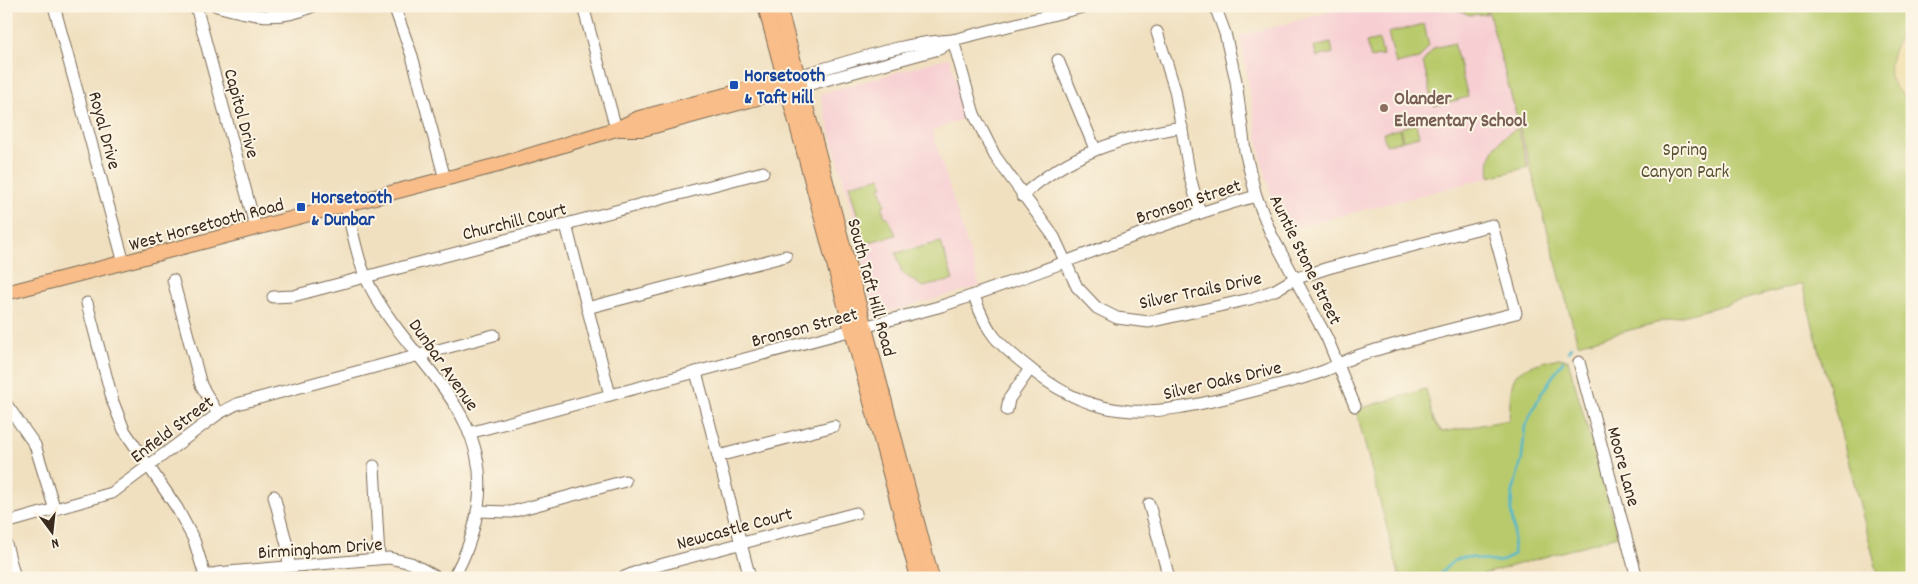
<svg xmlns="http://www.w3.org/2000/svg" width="1918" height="584" viewBox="0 0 1918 584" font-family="Dekko,sans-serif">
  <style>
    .built { fill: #f7cfd3 }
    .green { fill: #b9ca6d; stroke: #7a7a46 }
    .sand { fill: #eeda9e; stroke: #94825e }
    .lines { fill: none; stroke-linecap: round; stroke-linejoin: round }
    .stream { stroke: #4db7ca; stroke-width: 2.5 }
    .minor-casing { stroke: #7a6a57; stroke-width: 13 }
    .major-casing { stroke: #7a6a57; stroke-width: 16 }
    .minor { stroke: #fff; stroke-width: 11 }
    .major { stroke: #f8bd88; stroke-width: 14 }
    .transit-dot { fill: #1a4fb4; stroke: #fcf5e5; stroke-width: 2 }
    .education-dot { fill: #8d6e63; stroke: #fcf5e5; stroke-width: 2 }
    .labels { text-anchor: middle; stroke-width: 4; stroke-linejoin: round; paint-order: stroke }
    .transit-label { font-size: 19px; font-weight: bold; fill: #164399; stroke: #fcf5e5; text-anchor: start }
    .education-label { font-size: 19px; font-weight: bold; fill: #785e54; stroke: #fcf5e5; text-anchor: start }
    .street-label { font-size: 19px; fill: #3b2a1e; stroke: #fcf5e5 }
    .park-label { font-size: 19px; fill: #5a5232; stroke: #fcf5e5 }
  </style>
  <rect width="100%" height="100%" fill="#fcf5e5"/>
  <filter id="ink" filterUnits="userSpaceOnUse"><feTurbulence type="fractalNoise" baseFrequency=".02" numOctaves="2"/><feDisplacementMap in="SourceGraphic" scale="10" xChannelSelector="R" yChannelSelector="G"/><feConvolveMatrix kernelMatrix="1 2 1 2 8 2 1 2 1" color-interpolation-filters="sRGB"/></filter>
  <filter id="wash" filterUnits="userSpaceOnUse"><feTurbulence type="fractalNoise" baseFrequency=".0096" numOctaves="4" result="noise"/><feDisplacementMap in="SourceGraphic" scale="20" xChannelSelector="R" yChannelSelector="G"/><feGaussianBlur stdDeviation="1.12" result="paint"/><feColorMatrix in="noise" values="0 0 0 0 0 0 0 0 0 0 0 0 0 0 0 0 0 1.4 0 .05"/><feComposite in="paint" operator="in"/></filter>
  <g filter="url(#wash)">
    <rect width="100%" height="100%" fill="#f0e0c0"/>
    <!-- built -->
    <g class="built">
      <path d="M 1351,6 L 1487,6 L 1530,167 L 1286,230 L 1275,207 L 1262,163 L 1240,36 Z"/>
      <path d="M 947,58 L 950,59 L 967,117 L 932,131 L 980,286 L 874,316 L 856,227 L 820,94 Z"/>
    </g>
    <!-- green -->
    <g class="green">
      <path d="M 1451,6 L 1485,6 L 1487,14 L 1469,15 Z"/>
      <path d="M 1487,6 L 1912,6 L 1912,578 L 1879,578 L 1802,284 L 1578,344 Z"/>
      <path d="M 1424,24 L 1429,46 L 1419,59 L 1396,64 L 1388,33 Z"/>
      <path d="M 1379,39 L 1383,55 L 1371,58 L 1366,42 Z"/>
      <path d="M 1331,43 L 1333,53 L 1317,57 L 1314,47 Z"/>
      <path d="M 1454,43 L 1468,97 L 1434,106 L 1423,62 L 1434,48 Z"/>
      <path d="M 1416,124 L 1419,136 L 1403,140 L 1400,128 Z"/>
      <path d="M 1518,128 L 1528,167 L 1490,177 C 1486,154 1498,138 1518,128 Z"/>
      <path d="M 1399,129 L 1402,141 L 1386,145 L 1383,133 Z"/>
      <path d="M 881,177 L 883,186 L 880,187 L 885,205 L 882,207 L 885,217 L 888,217 L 896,235 L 865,243 L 849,185 Z"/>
      <path d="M 941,242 L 953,280 L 923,287 L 902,273 L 896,253 Z"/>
      <path d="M 1559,358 L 1568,360 L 1618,536 L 1470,578 L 1400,578 L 1356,410 L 1426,389 L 1434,421 L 1442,432 L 1509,420 C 1512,371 1509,370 1559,358 Z"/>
    </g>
    <!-- sand -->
    <path class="sand" d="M 1900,38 L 1912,43 L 1912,100 C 1884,88 1885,61 1900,38 Z"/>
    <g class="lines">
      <!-- stream -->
      <g class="stream">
        <path d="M 1568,352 L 1571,347"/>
        <path d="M 1437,578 C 1442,573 1447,565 1454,561 C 1473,549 1493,572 1513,555 L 1514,531 L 1511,510 L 1512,495 L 1522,458 L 1525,426 L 1541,394 L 1563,361"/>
      </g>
    </g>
  </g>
  <g filter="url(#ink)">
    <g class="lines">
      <defs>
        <g id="minor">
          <path d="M 54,6 L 124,263"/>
          <path d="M 196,6 L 256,229"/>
          <path d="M 217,6 C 252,16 279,22 313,6"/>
          <path d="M 394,6 L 412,56 L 445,179"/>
          <path d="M 583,6 L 616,129"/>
          <path d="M 1215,6 L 1225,33 L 1236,81 L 1245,151 L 1256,196 L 1271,234 L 1327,338 L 1355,406"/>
          <path d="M 1157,32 L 1175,90 L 1190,177 L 1200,213"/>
          <path d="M 953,40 L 974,114 L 995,156 L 1054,237 L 1077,287 L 1097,308 L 1117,318 L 1149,322 L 1250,299 L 1275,290 L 1294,279 L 1328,268 L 1492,225 L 1516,313 C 1465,326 1413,338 1363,354 C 1348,358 1336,367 1321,372 C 1293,382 1263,388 1234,396 C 1155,415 1101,425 1033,371 C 999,344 989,338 974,296"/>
          <path d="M 1058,60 L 1095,149"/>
          <path d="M 797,76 C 848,63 901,42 953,40 L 1087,6"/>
          <path d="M 800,87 L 939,49 L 953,40"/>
          <path d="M 1022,196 C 1068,154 1122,137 1182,127"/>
          <path d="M 346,206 C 354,235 358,266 373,292 C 413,365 493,413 478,507 C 474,532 466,556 453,578"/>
          <path d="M 566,225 L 610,395"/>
          <path d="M 173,280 L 201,385 L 218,414"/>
          <path d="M 273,297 L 293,296 L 763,172"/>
          <path d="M 87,303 L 113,402 L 124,430 L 177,508 L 194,540 L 205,576"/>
          <path d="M 587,308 L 786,256"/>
          <path d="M 1579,362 L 1637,578"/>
          <path d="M 696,372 L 750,578"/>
          <path d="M 6,404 L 35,445 L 55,510"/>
          <path d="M 1007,410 L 1009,399 L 1030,369"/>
          <path d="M 469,433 L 938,307 C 1045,273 1148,226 1256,196"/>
          <path d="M 718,456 L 834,426"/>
          <path d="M 374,466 L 379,558"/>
          <path d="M 274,496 L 287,545 L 289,566"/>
          <path d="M 1149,504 L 1169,578"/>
          <path d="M 477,511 L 511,512 L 625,481"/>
          <path d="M 6,523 L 112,493 L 218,414 L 237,404 L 494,335"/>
          <path d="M 6,544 L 15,578"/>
          <path d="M 201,578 L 217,573 L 389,558 L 411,563 L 438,578"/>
          <path d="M 622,578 L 641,570 L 856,513"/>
        </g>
        <g id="major">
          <path d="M 765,6 L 918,578"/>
          <path d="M 779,6 L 932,578"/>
          <path d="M 621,129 L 643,129 L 794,88"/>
          <path d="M 6,293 L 498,165 L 616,129 L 639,118 L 797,76"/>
        </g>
      </defs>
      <!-- minor casing -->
      <use href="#minor" class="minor-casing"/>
      <!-- major casing -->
      <use href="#major" class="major-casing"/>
      <!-- minor -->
      <use href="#minor" class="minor"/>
      <!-- major -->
      <use href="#major" class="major"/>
    </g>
  </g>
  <!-- markers -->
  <g class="transit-dot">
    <rect x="729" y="80" width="10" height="10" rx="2.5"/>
    <rect x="296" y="202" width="10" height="10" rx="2.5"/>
  </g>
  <circle class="education-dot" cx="1384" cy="108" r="5"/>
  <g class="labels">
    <!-- transit labels -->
    <g class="transit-label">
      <text x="744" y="81">Horsetooth<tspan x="744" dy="22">&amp; Taft Hill</tspan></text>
      <text x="311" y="203">Horsetooth<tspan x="311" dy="22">&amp; Dunbar</tspan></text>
    </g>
    <!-- education labels -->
    <g class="education-label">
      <text x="1394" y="104">Olander<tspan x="1394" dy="22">Elementary School</tspan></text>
    </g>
    <!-- street labels -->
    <g class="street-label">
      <text transform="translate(243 113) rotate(75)" y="7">Capitol Drive</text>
      <text transform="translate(106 130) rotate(75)" y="7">Royal Drive</text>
      <text transform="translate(1188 200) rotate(-18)" y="7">Bronson Street</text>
      <text transform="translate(514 220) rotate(-14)" y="7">Churchill Court</text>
      <text transform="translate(206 223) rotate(-15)" y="7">West Horsetooth Road</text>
      <text transform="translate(1307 259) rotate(64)" y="7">Auntie Stone Street</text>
      <text transform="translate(873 287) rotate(75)" y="7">South Taft Hill Road</text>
      <text transform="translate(1200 289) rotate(-12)" y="7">Silver Trails Drive</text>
      <text transform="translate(804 326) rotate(-15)" y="7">Bronson Street</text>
      <text transform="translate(445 364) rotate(55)" y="7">Dunbar Avenue</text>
      <text transform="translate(1222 379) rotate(-13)" y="7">Silver Oaks Drive</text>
      <text transform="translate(171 428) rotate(-37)" y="7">Enfield Street</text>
      <text transform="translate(1625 466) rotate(75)" y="7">Moore Lane</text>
      <text transform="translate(734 527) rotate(-15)" y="7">Newcastle Court</text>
      <text transform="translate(320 547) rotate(-4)" y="7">Birmingham Drive</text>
    </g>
    <!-- park labels -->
    <g class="park-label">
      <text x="1685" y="155">Spring<tspan x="1685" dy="22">Canyon Park</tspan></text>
    </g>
  </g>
  <!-- margin -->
  <rect width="1918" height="584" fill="none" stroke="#fcf5e5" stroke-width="25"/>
  <!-- north arrow -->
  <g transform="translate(52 532) rotate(165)" stroke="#fcf5e5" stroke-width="4" paint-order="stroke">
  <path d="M0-4L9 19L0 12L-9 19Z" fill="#3b2a1e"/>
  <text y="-8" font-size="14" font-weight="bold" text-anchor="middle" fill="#3b2a1e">N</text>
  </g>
</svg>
